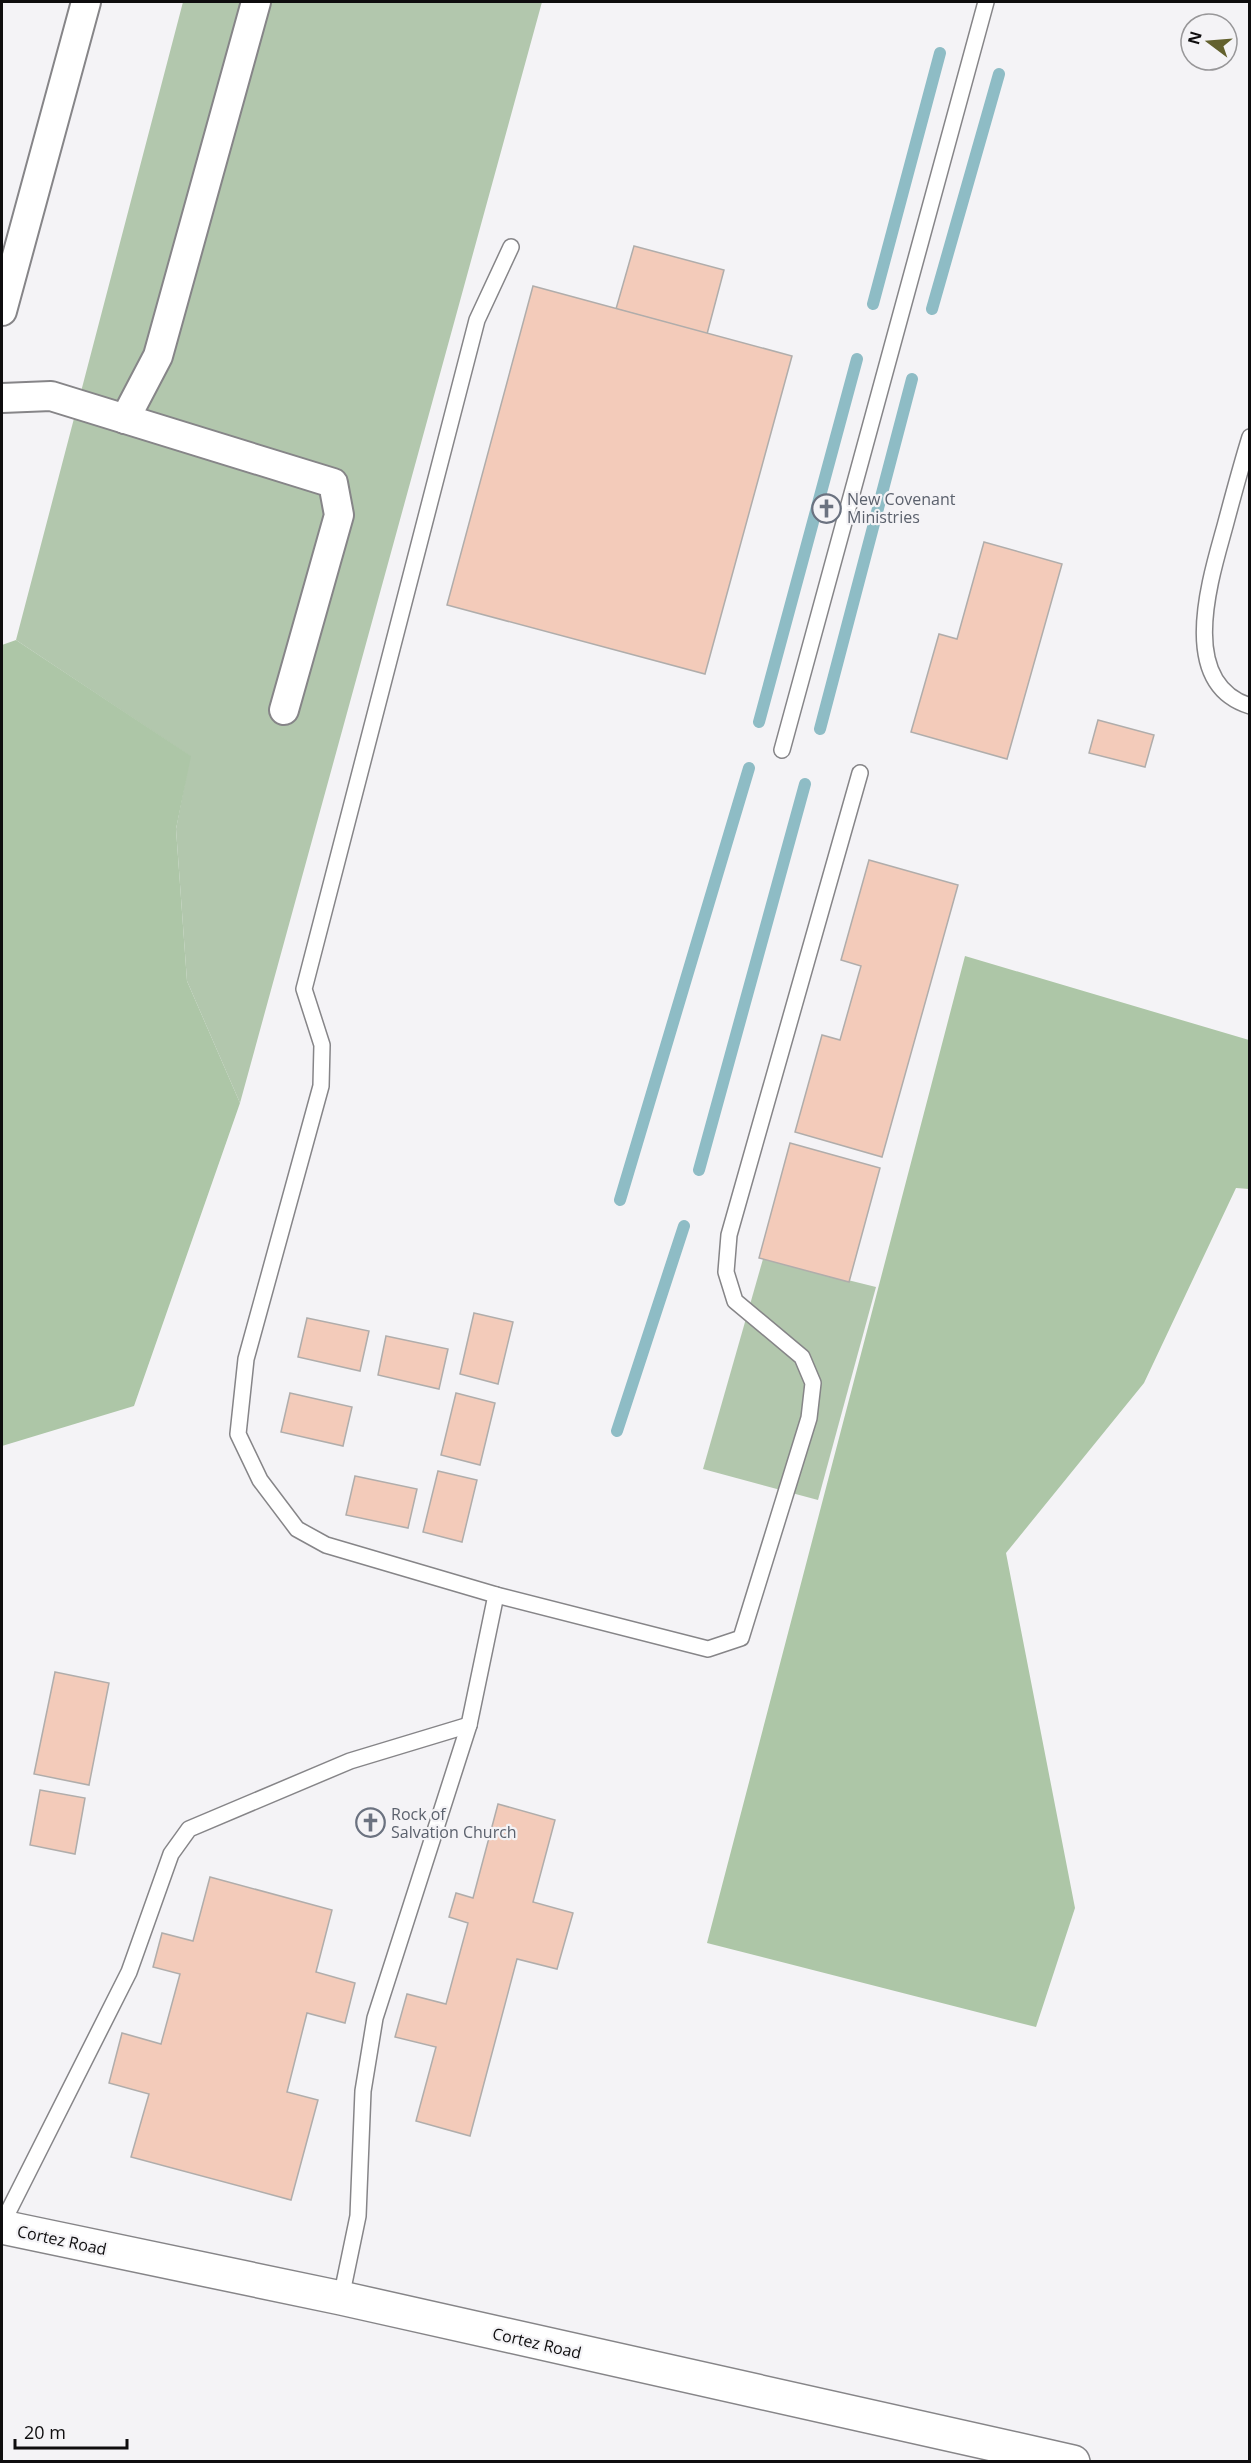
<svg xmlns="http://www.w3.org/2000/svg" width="1251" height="2463" viewBox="0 0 1251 2463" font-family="'Open Sans',sans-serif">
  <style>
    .green { fill: #b2c7ad }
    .forest { fill: #adc6a7 }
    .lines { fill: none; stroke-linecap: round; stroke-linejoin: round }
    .stream { stroke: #8ebcc5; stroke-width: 12 }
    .building { fill: #f3cbba; stroke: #b0adab; stroke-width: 1.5 }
    .service-casing { stroke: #868588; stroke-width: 18 }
    .minor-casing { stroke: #868588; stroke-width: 32 }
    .tertiary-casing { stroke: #868588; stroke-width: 36 }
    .service { stroke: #fff; stroke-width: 15 }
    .minor { stroke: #fff; stroke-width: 28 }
    .tertiary { stroke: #fff; stroke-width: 33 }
    .labels { text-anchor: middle; stroke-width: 4.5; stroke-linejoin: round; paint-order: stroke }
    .worship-label { font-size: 16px; fill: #5b616d; stroke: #f4f3f6; text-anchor: start }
    .street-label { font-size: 16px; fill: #0e0d0e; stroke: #f4f3f6 }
  </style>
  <rect width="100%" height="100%" fill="#f4f3f6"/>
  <!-- green -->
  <g class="green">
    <path d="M 183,2 L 542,2 L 240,1103 L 187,981 L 176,829 L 190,756 L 16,640 Z"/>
    <path d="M 763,1259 L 876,1287 L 818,1500 L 703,1469 Z"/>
  </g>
  <!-- forest -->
  <g class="forest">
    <path d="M 16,640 L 191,756 L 176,829 L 187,981 L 240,1103 L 134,1406 L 2,1446 L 2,645 Z"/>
    <path d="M 965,956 L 1249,1040 L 1249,1189 L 1236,1188 L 1144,1383 L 1006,1553 L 1075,1908 L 1036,2027 L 707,1943 Z"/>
  </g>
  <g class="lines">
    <!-- stream -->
    <g class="stream">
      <path d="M 873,304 L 940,53"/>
      <path d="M 932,309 L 999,74"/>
      <path d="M 759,722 L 857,359"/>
      <path d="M 820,729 L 912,379"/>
      <path d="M 699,1170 L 805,784"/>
      <path d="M 620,1200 L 749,768"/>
      <path d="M 617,1431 L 684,1226"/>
    </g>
  </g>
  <!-- building -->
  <g class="building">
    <path d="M 634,246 L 724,270 L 707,334 L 616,309 Z"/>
    <path d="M 533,286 L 792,356 L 705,674 L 447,605 Z"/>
    <path d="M 984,542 L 1062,564 L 1007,759 L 911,732 L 939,634 L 957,639 Z"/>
    <path d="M 1098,720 L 1154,735 L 1145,767 L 1089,753 Z"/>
    <path d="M 869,860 L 958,885 L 882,1157 L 795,1132 L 822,1035 L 840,1040 L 861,966 L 841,960 Z"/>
    <path d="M 790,1143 L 880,1168 L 849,1282 L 759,1258 Z"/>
    <path d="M 474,1313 L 513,1322 L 498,1384 L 460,1374 Z"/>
    <path d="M 307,1318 L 369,1331 L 360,1371 L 298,1357 Z"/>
    <path d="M 386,1336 L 448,1349 L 439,1389 L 378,1375 Z"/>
    <path d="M 290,1393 L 352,1407 L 343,1446 L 281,1432 Z"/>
    <path d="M 456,1393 L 495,1403 L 480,1465 L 441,1455 Z"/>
    <path d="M 438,1471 L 477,1480 L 462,1542 L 423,1532 Z"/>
    <path d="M 355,1476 L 417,1489 L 408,1528 L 346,1515 Z"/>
    <path d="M 55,1672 L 109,1683 L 89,1785 L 34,1774 Z"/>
    <path d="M 40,1790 L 85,1798 L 75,1854 L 30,1845 Z"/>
    <path d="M 498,1804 L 555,1820 L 533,1902 L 573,1913 L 557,1969 L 517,1959 L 470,2136 L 416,2121 L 436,2047 L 395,2037 L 407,1994 L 446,2004 L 468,1923 L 449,1917 L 456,1893 L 473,1898 Z"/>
    <path d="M 210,1877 L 332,1910 L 316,1972 L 355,1983 L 345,2023 L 307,2013 L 287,2092 L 318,2100 L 291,2200 L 131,2157 L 149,2094 L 109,2083 L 122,2033 L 161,2044 L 180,1974 L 153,1967 L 162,1933 L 193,1941 Z"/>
  </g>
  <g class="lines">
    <defs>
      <g id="service">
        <path d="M 1250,437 C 1241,466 1233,496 1225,526 C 1211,577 1176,683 1250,706"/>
        <path d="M 782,750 L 986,2"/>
        <path d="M 496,1595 L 326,1545 L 297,1529 L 260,1480 L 238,1434 L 246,1359 L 321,1086 L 322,1045 L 304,989 L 477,320 L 511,247"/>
        <path d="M 2,2224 L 129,1972 L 171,1854 L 189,1829 L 350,1761 L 469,1725"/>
        <path d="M 341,2298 L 358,2216 L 363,2091 L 375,2018 L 469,1725 L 496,1595 L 708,1649 L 741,1638 L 809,1418 L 813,1383 L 802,1357 L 735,1301 L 726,1272 L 729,1235 L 860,773"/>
      </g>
      <g id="minor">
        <path d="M 2,311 L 86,2"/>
        <path d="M 2,398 L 51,396 L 333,483 L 339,515 L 284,710"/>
        <path d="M 125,419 L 158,356 L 256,2"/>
      </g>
      <path id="tertiary" d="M 2,2227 L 341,2298 L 1073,2462"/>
    </defs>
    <!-- service casing -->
    <use href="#service" class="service-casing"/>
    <!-- minor casing -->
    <use href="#minor" class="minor-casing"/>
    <!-- tertiary casing -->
    <use href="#tertiary" class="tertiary-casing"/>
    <!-- service -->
    <use href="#service" class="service"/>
    <!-- minor -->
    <use href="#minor" class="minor"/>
    <!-- tertiary -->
    <use href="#tertiary" class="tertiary"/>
  </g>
  <!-- icons -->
  <defs>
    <symbol id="church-ring" viewBox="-11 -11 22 22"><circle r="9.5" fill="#f4f3f6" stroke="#6b7280" stroke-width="1.5"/><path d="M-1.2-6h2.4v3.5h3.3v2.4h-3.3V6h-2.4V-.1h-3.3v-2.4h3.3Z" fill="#6b7280"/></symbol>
  </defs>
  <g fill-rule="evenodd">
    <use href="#church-ring" x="810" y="492" width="33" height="33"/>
    <use href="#church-ring" x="354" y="1806" width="33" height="33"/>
  </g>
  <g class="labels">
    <!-- worship labels -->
    <g class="worship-label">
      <text x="847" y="505">New Covenant<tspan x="847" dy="18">Ministries</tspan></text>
      <text x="391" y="1820">Rock of<tspan x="391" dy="18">Salvation Church</tspan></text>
    </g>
    <!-- street labels -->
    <g class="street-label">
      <text transform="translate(62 2240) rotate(12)" y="6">Cortez Road</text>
      <text transform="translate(537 2343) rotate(13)" y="6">Cortez Road</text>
    </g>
  </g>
  <!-- border -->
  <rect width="1251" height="2463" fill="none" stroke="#0e0d0e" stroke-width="6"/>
  <!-- north arrow -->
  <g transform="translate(1209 42) rotate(286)"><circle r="28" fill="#f4f3f6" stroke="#989799" stroke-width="1.5"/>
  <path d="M0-4.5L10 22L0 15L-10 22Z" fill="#63612e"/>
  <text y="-9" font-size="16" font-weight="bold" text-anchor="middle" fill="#0e0d0e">N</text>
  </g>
  <!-- scale -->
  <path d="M15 2439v9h112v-9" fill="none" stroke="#0e0d0e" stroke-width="3"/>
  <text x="24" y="2439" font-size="18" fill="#0e0d0e" stroke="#f4f3f6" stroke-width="4.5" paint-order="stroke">20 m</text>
</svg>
